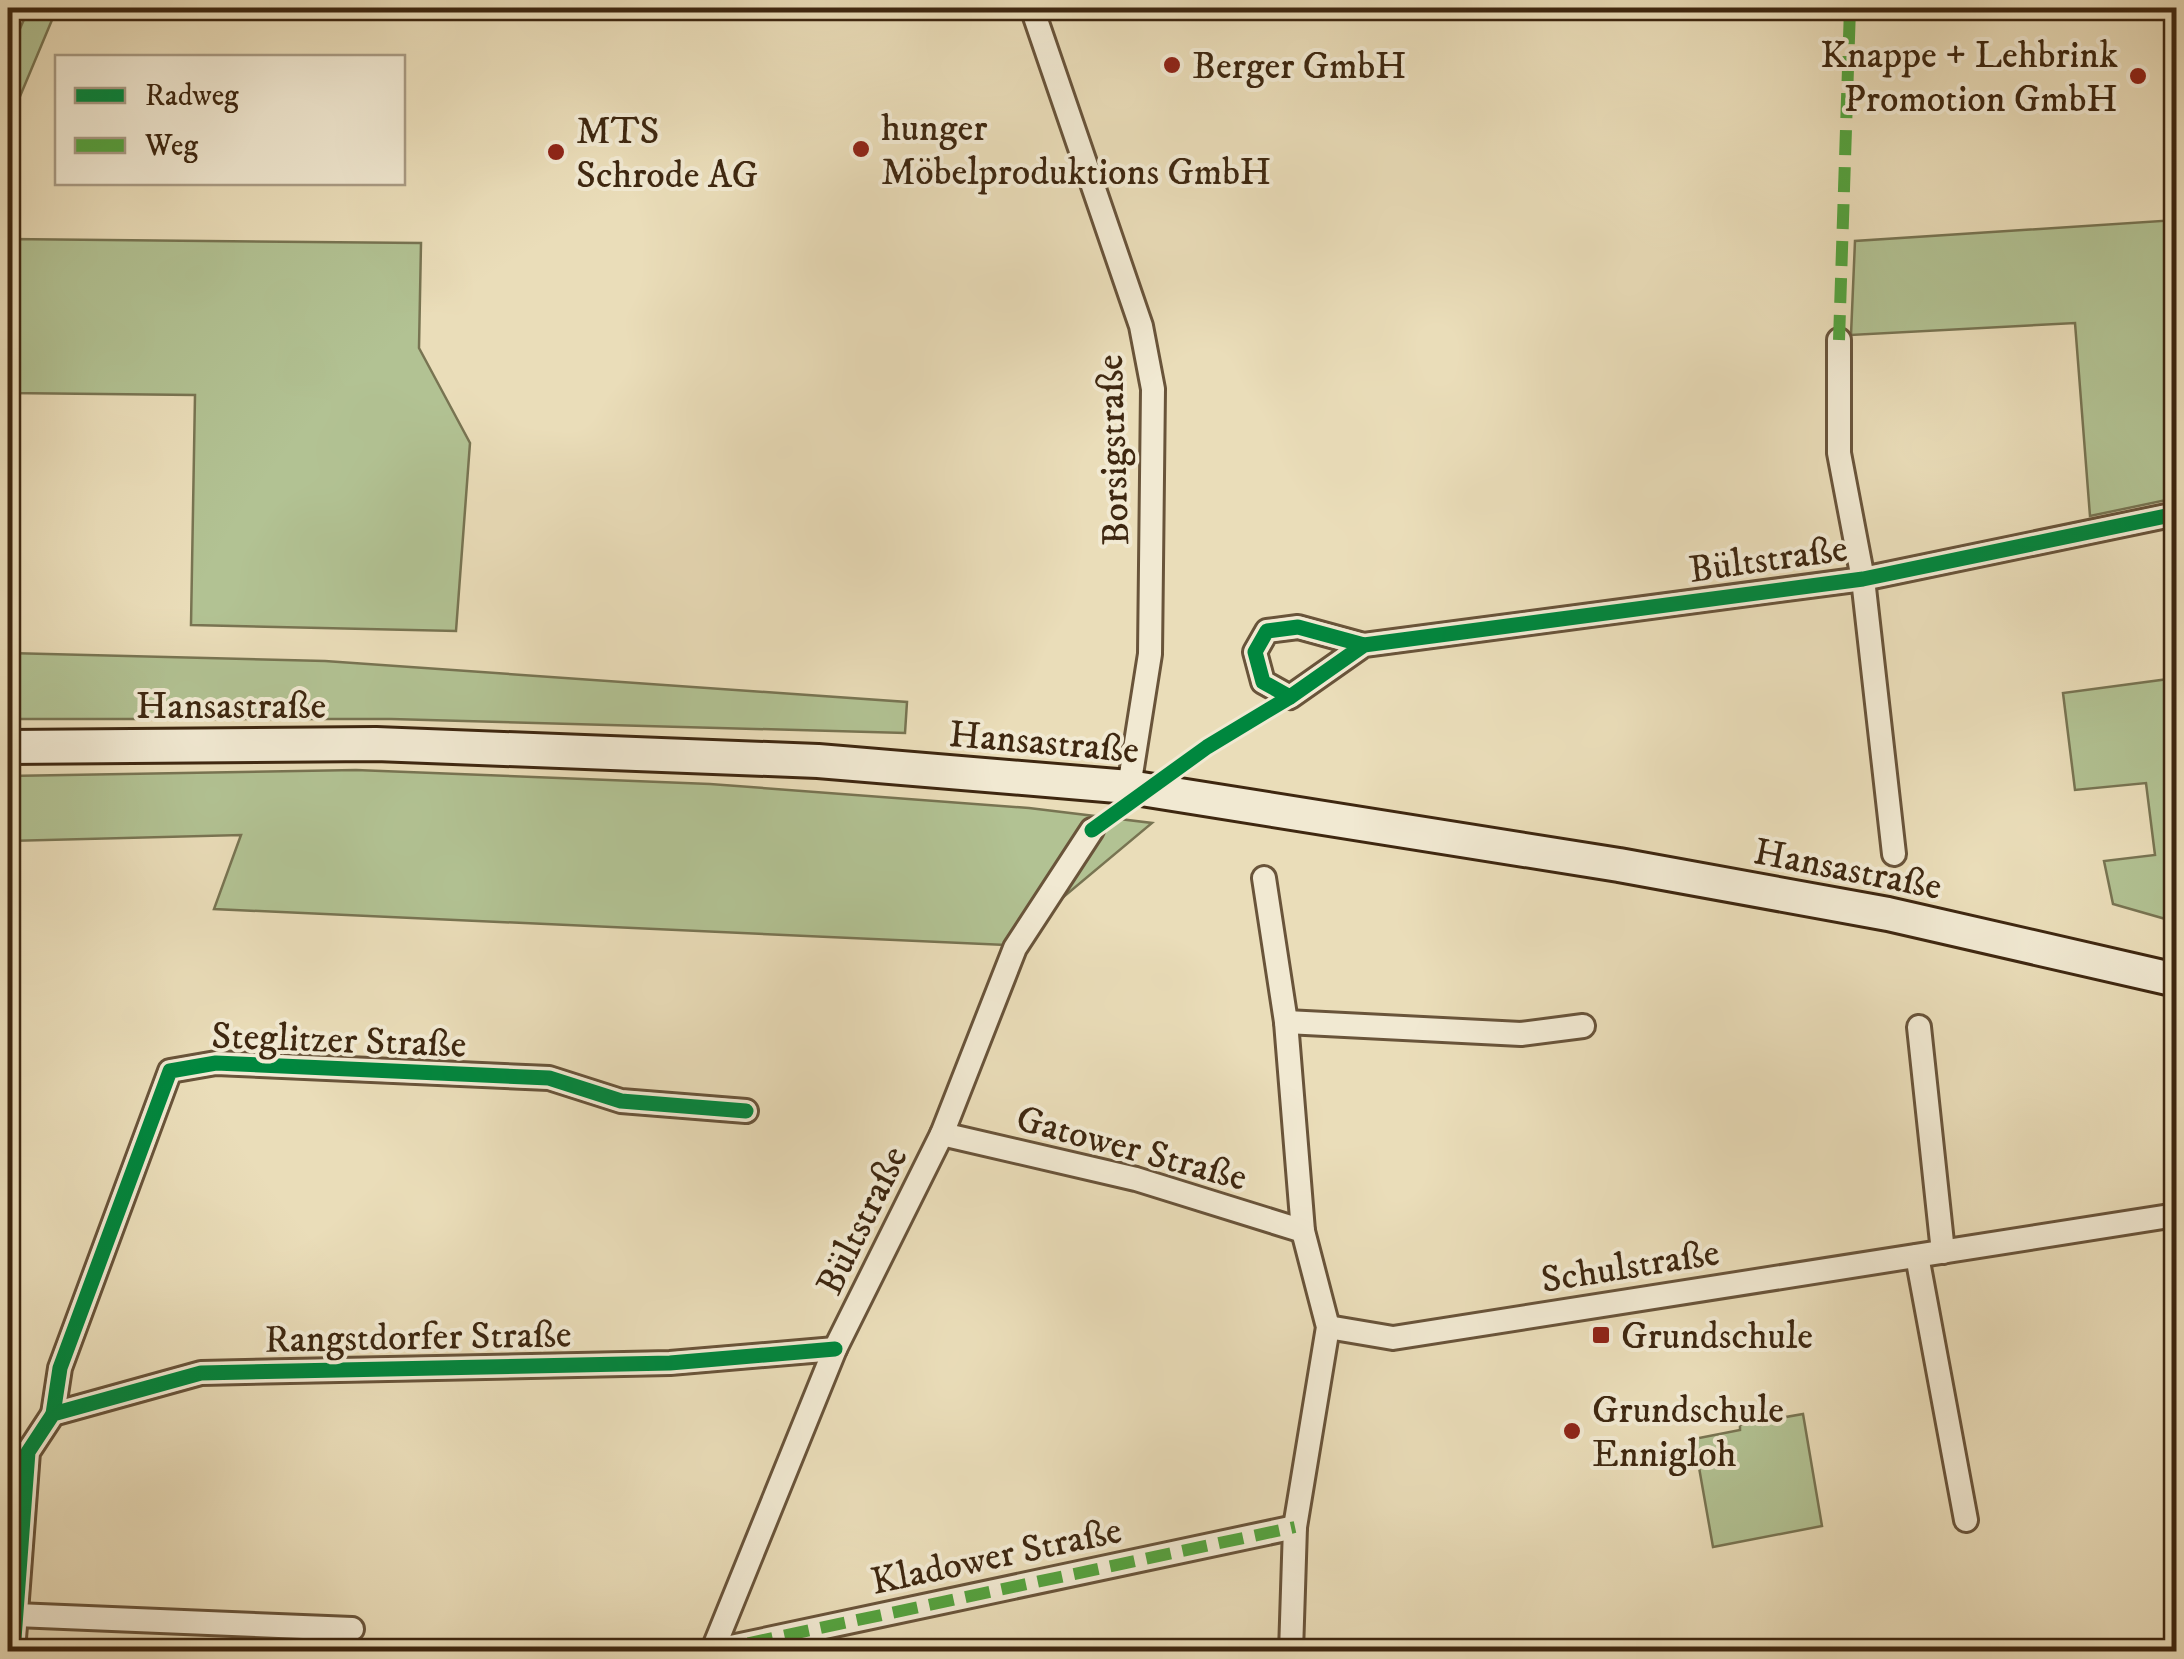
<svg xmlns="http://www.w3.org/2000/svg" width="2184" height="1659" viewBox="0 0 2184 1659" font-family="'IM FELL DW Pica',serif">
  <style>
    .green { fill: #b2c293; stroke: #787452; stroke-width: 2.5 }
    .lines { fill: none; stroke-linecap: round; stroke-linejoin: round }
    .minor-casing { stroke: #69543a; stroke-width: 28 }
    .secondary-casing { stroke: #3e2710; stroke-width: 38 }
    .minor { stroke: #f1e9d2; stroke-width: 22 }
    .secondary { stroke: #f1e9d2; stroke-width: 32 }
    .quiet { stroke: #54a33f; stroke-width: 12; stroke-dasharray: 25 12; stroke-linecap: butt }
    .cycleway-casing { stroke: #f1e9d2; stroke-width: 21 }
    .cycleway { stroke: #00873e; stroke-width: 15 }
    .poi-dot { fill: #8f2418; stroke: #f1e9d2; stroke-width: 4 }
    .labels { text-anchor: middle; stroke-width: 8; stroke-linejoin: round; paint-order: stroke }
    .poi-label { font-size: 38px; fill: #3e2710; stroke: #f1e9d2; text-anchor: start }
    .street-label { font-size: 38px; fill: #3e2710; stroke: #f1e9d2 }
  </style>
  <rect width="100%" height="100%" fill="#eaddb9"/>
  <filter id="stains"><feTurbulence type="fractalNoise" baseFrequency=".002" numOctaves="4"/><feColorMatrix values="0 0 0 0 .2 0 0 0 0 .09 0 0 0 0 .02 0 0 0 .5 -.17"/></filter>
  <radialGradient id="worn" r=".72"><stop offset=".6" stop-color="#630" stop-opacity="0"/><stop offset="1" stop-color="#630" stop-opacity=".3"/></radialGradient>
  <!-- green -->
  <g class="green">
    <path d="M 29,8 L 57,8 L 8,125 L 8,56 Z"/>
    <path d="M 2176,220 L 2176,498 L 2090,516 L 2075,323 L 1851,335 L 1855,241 Z"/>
    <path d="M 8,239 L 421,243 L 419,348 L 470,443 L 456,631 L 191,625 L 195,395 L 8,393 Z"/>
    <path d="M 8,653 L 325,661 L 907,702 L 905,733 L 391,719 L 8,719 Z"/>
    <path d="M 2176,678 L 2176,922 L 2113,904 L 2104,861 L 2155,855 L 2146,783 L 2075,790 L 2063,693 Z"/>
    <path d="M 356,770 L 710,784 L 1029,808 L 1152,823 L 1006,945 L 214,909 L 241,835 L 8,841 L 8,776 Z"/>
    <path d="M 1803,1414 L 1822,1526 L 1713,1547 L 1694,1439 L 1740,1430 L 1740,1425 Z"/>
  </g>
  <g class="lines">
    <defs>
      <g id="minor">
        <path d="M 1032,8 L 1141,326 L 1153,389 L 1150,654 L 1129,787"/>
        <path d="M 1839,340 L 1839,453 L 1863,579 L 1894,854"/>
        <path d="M 1364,645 L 1290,697 L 1263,682 L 1255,652 L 1267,631 L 1298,627 L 1364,645 L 1863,579 L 2176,514"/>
        <path d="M 1264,878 L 1286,1022 L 1303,1231 L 1328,1327 L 1295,1527 L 1291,1652"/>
        <path d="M 1286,1022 L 1521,1034 L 1583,1026"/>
        <path d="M 1919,1027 L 1943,1252"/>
        <path d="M 942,1134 L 1136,1179 L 1303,1231"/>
        <path d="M 1917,1256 L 1966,1520"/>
        <path d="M 1328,1327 L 1393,1338 L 2176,1215"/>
        <path d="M 53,1414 L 60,1368 L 170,1071 L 216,1063 L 549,1078 L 621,1101 L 746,1111"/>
        <path d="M 16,1615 L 352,1629"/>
        <path d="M 712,1651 L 1295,1527"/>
        <path d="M 13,1652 L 28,1452 L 53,1414 L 201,1373 L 670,1363 L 835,1349"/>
        <path d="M 712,1652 L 835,1349 L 942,1134 L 1015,948 L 1092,830"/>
      </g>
      <path id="secondary" d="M 8,747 L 376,744 L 818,761 L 1129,787 L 1619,865 L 1888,914 L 2176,980"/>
    </defs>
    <!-- minor casing -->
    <use href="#minor" class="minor-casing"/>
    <!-- secondary casing -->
    <use href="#secondary" class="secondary-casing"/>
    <!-- minor -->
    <use href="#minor" class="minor"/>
    <!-- secondary -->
    <use href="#secondary" class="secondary"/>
    <!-- quiet -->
    <g class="quiet">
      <path d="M 1839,340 L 1850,8"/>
      <path d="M 712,1651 L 1295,1527"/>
    </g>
    <defs>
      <g id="cycleway">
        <path d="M 1364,645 L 1290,697 L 1263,682 L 1255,652 L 1267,631 L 1298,627 L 1364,645 L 1863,579 L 2176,514"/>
        <path d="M 1092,830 L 1207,747 L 1290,697"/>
        <path d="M 53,1414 L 60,1368 L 170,1071 L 216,1063 L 549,1078 L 621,1101 L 746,1111"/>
        <path d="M 13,1652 L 28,1452 L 53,1414 L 201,1373 L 670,1363 L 835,1349"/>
      </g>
    </defs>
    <!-- cycleway casing -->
    <use href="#cycleway" class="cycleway-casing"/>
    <!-- cycleway -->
    <use href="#cycleway" class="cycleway"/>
  </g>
  <!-- markers -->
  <g class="poi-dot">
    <circle cx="1172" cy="65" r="10"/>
    <circle cx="2138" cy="76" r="10"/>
    <circle cx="861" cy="149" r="10"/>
    <circle cx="556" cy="152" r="10"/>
    <rect x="1591" y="1325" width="20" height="20" rx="5"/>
    <circle cx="1572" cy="1431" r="10"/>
  </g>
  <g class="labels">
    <!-- poi labels -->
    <g class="poi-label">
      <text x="2118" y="67" text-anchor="end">Knappe + Lehbrink<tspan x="2118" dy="44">Promotion GmbH</tspan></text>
      <text x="1192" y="78">Berger GmbH</text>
      <text x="881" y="140">hunger<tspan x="881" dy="44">Möbelproduktions GmbH</tspan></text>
      <text x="576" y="143">MTS<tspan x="576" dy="44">Schrode AG</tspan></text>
      <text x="1621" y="1348">Grundschule</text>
      <text x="1592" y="1422">Grundschule<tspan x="1592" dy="44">Ennigloh</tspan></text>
    </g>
    <!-- street labels -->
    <g class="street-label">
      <text transform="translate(1112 450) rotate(-92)" y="13">Borsigstraße</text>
      <text transform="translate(1768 558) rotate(-8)" y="13">Bültstraße</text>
      <text x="231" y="718">Hansastraße</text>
      <text transform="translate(1044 741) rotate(5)" y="13">Hansastraße</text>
      <text transform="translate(1848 868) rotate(11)" y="13">Hansastraße</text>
      <text transform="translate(339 1039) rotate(2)" y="13">Steglitzer Straße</text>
      <text transform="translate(1132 1147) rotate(15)" y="13">Gatower Straße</text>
      <text transform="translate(861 1220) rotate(-64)" y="13">Bültstraße</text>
      <text transform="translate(1630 1265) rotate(-9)" y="13">Schulstraße</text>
      <text transform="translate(418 1336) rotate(-1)" y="13">Rangstdorfer Straße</text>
      <text transform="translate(996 1555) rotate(-12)" y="13">Kladower Straße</text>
    </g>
  </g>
  <!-- margin -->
  <rect width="2184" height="1659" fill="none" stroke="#eaddb9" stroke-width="40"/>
  <rect x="10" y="10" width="2164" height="1639" fill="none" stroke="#3e2710" stroke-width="5"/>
  <rect x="20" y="20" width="2144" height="1619" fill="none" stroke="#3e2710" stroke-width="2.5"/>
  <!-- legend -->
  <rect x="55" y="55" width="350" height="130" fill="#f1e9d2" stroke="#a99b84" stroke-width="2.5"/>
  <rect x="75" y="88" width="50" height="15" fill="#00873e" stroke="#a99b84" stroke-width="2.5"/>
  <text x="145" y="105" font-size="30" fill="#3e2710">Radweg</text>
  <rect x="75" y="138" width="50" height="15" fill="#54a33f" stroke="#a99b84" stroke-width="2.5"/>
  <text x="145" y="155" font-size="30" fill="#3e2710">Weg</text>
  <rect width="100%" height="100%" filter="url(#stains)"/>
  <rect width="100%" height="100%" fill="url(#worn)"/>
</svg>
